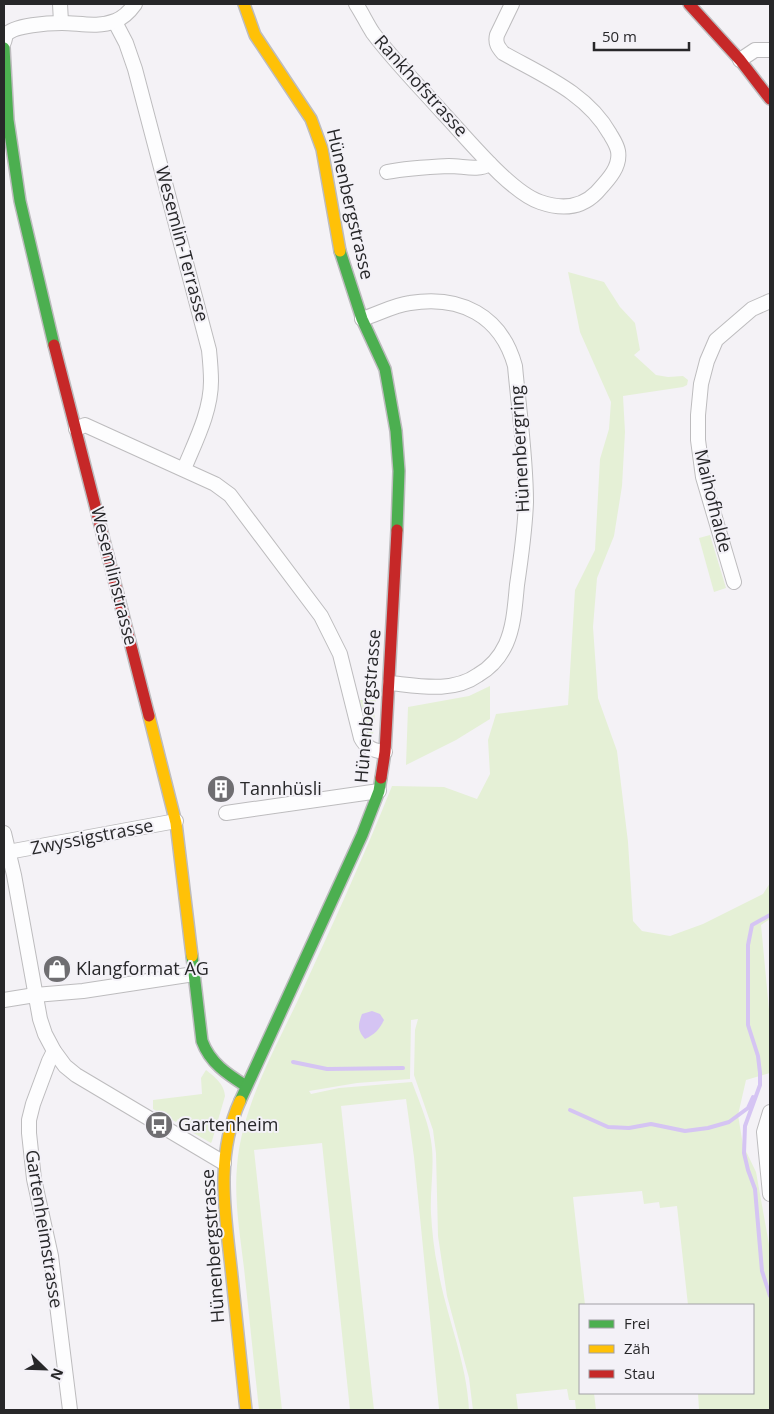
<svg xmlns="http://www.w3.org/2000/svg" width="774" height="1414" viewBox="0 0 774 1414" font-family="'Open Sans',sans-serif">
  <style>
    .green { fill: #e5f0d6 }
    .water { fill: #d5c4f3 }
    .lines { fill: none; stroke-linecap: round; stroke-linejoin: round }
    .stream { stroke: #d5c4f3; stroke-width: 4 }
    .street-casing { stroke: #bdbcbe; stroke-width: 16 }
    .fast-casing { stroke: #bdbcbe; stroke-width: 14 }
    .slow-casing { stroke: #bdbcbe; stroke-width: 14 }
    .jam-casing { stroke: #bdbcbe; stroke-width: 14 }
    .street { stroke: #fdfdfe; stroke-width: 14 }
    .fast { stroke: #4caf50; stroke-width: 11 }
    .slow { stroke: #ffc107; stroke-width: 11 }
    .jam { stroke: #c62828; stroke-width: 11 }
    .labels { text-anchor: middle; stroke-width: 4; stroke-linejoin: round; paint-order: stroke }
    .street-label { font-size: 18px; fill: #272729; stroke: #f3f1f7 }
    .poi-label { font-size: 18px; fill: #272729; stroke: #f3f1f7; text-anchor: start }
  </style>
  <rect width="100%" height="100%" fill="#f4f2f6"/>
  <!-- green -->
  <g class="green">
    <path d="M 568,272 L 604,282 L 620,307 L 635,323 L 640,350 L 634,355 L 656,375 L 668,377 L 683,376 L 688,380 L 687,385 L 683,387 L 623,396 L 625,432 L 622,486 L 614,536 L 597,578 L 593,627 L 598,698 L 617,751 L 628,842 L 633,921 L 642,931 L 670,936 L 703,924 L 763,894 L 770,883 L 770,919 L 761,925 L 770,1020 L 770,1073 L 746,1080 L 738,1115 L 743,1145 L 756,1172 L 770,1250 L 770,1410 L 699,1410 L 698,1393 L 753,1393 L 753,1305 L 688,1305 L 677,1206 L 660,1208 L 659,1202 L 644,1204 L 642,1191 L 573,1197 L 585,1305 L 580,1305 L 580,1393 L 594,1393 L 596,1410 L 576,1410 L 575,1400 L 569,1400 L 567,1389 L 516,1394 L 518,1410 L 473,1410 L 469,1378 L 447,1296 L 438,1236 L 436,1153 L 433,1130 L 414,1075 L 415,1030 L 418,1019 L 411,1020 L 410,1079 L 357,1083 L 309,1091 L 311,1094 L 339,1088 L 412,1082 C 420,1104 430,1125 432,1148 C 434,1170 430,1191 431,1213 C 432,1231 434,1251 438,1269 C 446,1316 467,1362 469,1410 L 439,1409 L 414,1157 L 406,1099 L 341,1106 L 374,1410 L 350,1410 L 322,1143 L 254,1150 L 282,1410 L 259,1410 C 254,1363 249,1315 244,1268 C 240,1234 234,1200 237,1166 C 242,1107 273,1053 298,1000 C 330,930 363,859 392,786 L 444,787 L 477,799 L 490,774 L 488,740 L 496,714 L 568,705 L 575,590 L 595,550 L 600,459 L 609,429 L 611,402 L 580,332 Z"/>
    <path d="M 710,535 L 726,588 L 714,592 L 699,538 Z"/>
    <path d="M 490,686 L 490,719 L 456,740 L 406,765 L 408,707 L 469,696 Z"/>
    <path d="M 360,700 L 376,700 L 373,735 L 371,737 L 369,736 Z"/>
    <path d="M 206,1070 C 215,1077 224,1084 225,1096 L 212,1141 L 211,1143 L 183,1127 L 185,1123 L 178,1119 L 176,1122 L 153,1109 L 153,1100 L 202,1094 L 201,1078 Z"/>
  </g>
  <!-- water -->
  <path class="water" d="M 372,1011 L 380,1014 L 384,1020 C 379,1030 375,1034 365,1039 C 357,1030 358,1025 362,1014 Z"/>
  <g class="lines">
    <!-- stream -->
    <g class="stream">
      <path d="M 770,915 L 752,925 L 748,945 L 748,1025 L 758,1056 L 760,1073 L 760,1085 L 745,1126 L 744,1153 L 748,1170 L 755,1189 L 762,1271 L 770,1296"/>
      <path d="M 293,1062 L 327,1069 L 403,1068"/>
      <path d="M 570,1110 L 608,1127 L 629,1128 L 651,1124 L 685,1131 L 708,1128 L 729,1122 L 748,1108 L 753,1097"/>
    </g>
    <defs>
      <g id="street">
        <path d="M 60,4 L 61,22"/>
        <path d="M 356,4 C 362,13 367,24 373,33 C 394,61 420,87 443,113 C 466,137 510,192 540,202 C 560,209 580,209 596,193 C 606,182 621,168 618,151 C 617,145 613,139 610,134 C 587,93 542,75 503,53 C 498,47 495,43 497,35 L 512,4"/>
        <path d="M 115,22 L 126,43 L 135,69 L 209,350 C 210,360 211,371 211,381 C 211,412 195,442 184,469"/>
        <path d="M 4,42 C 5,40 5,37 6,35 C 13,25 50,23 62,23 C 79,23 98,28 115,21 C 123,18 130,11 135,4"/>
        <path d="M 740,60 L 755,50 L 770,50"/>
        <path d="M 387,172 C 407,168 428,167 449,166 C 464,166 477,171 490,164"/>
        <path d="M 362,319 C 378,314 394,305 410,303 C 460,295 501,315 515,366 C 519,411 526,457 526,502 C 525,530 521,558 517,585 C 515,605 514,626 506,644 C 500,657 490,668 478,675 C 453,693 419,686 390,683"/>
        <path d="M 76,429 L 85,425 L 215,484 L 230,495 L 321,616 L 340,654 L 361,738 C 366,748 374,751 385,752"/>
        <path d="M 734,582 L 703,477 L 698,440 L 698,415 L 701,384 L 707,361 L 716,340 L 752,309 L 770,301"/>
        <path d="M 226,813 L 379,791"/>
        <path d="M 4,833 L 14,875 L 40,1019 L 45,1034 L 54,1051 L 65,1066 L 76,1075 L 224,1163"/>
        <path d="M 8,852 L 176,821"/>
        <path d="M 4,1000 L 35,995 L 83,991 L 194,974"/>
        <path d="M 54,1051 L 49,1061 L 33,1104 L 29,1120 L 29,1133 L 34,1179 L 51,1256 L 70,1410"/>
        <path d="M 770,1112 L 764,1132 L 770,1194"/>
      </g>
      <g id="fast">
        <path d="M 4,48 L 8,120 L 20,201 L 54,345"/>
        <path d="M 340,251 L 362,319 L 385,369 L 396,431 L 399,471 L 397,530"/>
        <path d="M 192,956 L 202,1041 C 210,1063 227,1074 246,1086"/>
        <path d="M 240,1101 L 362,835 L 379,791 L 381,778"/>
      </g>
      <g id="slow">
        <path d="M 244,4 L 255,35 L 311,119 L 322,149 L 340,251"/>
        <path d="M 149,716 L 176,823 L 192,956"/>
        <path d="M 240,1101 C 214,1158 226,1218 232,1277 C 237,1322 241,1366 246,1410"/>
      </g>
      <g id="jam">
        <path d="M 689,4 L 740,60 L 770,99"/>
        <path d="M 54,345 L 149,716"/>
        <path d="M 381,778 L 385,752 L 397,530"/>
      </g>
    </defs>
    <!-- street casing -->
    <use href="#street" class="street-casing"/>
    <!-- fast casing -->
    <use href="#fast" class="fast-casing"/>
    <!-- slow casing -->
    <use href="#slow" class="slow-casing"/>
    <!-- jam casing -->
    <use href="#jam" class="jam-casing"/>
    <!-- street -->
    <use href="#street" class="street"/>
    <!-- fast -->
    <use href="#fast" class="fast"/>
    <!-- slow -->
    <use href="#slow" class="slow"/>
    <!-- jam -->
    <use href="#jam" class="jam"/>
  </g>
  <!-- icons -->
  <defs>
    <symbol id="building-disc" viewBox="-11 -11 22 22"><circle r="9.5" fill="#6f6e71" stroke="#f3f1f7"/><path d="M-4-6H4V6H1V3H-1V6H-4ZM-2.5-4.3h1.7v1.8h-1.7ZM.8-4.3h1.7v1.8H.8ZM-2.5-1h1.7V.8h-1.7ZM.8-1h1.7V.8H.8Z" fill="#fff"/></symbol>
    <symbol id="shop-disc" viewBox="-11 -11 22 22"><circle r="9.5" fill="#6f6e71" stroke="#f3f1f7"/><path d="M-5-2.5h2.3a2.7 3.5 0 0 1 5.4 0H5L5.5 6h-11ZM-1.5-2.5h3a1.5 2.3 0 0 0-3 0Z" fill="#fff"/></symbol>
    <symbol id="bus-disc" viewBox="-11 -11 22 22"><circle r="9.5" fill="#6f6e71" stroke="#f3f1f7"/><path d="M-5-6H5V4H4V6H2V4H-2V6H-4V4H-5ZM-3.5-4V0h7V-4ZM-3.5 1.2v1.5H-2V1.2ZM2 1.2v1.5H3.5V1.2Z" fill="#fff"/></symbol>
  </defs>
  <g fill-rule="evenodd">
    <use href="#building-disc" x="205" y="773" width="32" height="32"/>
    <use href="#shop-disc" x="41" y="953" width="32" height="32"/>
    <use href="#bus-disc" x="143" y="1109" width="32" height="32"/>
  </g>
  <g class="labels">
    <!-- street labels -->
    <g class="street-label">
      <text transform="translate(421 86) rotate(48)" y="6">Rankhofstrasse</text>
      <text transform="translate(350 204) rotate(77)" y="6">Hünenbergstrasse</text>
      <text transform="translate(182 244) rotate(75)" y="6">Wesemlin-Terrasse</text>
      <text transform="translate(520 449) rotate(-93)" y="6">Hünenbergring</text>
      <text transform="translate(713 501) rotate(76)" y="6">Maihofhalde</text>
      <text transform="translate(114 576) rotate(76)" y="6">Wesemlinstrasse</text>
      <text transform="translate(368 706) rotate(-85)" y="6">Hünenbergstrasse</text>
      <text transform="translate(92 837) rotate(-11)" y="6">Zwyssigstrasse</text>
      <text transform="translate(44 1229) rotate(81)" y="6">Gartenheimstrasse</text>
      <text transform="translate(213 1246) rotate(-94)" y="6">Hünenbergstrasse</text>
    </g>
    <!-- poi labels -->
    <g class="poi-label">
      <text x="240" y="795">Tannhüsli</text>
      <text x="76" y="975">Klangformat AG</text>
      <text x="178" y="1131">Gartenheim</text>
    </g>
  </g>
  <!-- border -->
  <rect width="774" height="1414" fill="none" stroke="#272729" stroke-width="10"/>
  <!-- legend -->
  <rect x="579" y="1304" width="175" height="90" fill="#f3f1f7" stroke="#a1a0a5"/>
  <rect x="589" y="1320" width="25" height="8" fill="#4caf50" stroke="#a1a0a5"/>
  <text x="624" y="1329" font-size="15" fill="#272729">Frei</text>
  <rect x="589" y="1345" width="25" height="8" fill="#ffc107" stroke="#a1a0a5"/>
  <text x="624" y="1354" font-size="15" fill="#272729">Zäh</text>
  <rect x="589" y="1370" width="25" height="8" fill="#c62828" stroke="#a1a0a5"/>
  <text x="624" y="1379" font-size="15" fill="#272729">Stau</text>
  <!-- north arrow -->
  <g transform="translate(45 1369) rotate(113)" stroke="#f3f1f7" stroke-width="4" paint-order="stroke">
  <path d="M0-4L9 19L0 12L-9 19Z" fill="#272729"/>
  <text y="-8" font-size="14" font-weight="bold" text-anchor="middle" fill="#272729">N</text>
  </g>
  <!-- scale -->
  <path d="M594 42v8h95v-8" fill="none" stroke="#272729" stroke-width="2.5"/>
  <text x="602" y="42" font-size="15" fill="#272729" stroke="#f3f1f7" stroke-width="4" paint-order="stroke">50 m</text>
</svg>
